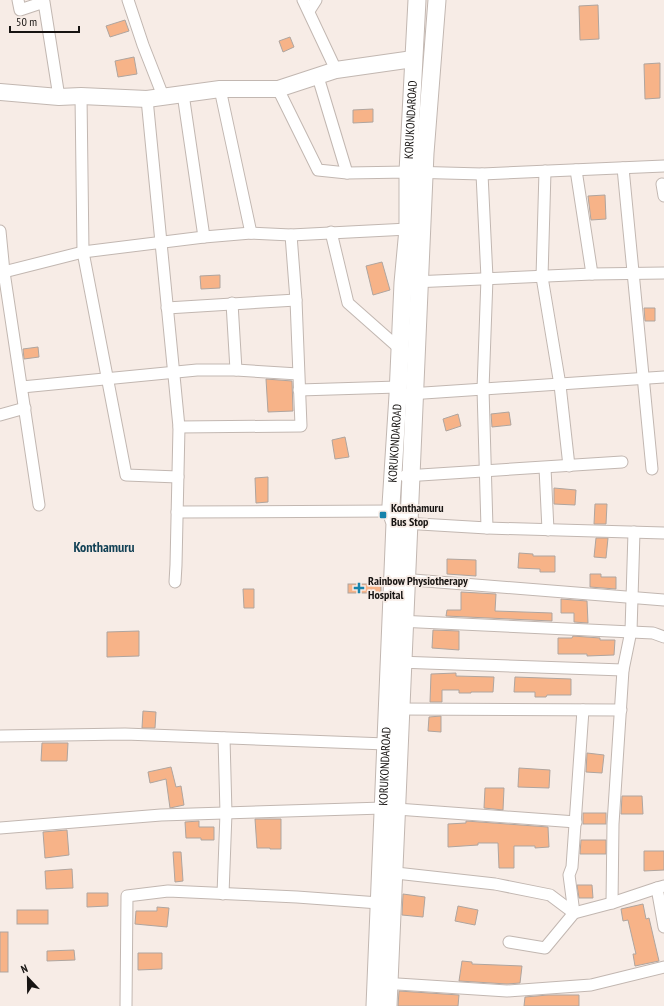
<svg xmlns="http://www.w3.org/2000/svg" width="664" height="1006" viewBox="0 0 664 1006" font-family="'PT Sans Narrow',sans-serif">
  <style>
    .building { fill: #f7b388; stroke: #afa59f }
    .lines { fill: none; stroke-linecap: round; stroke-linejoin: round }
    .minor-casing { stroke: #c2b7b1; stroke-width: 13 }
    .secondary-casing { stroke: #c2b7b1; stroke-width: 18 }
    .primary-casing { stroke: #c2b7b1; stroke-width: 19 }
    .minor { stroke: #fff; stroke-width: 11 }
    .secondary { stroke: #fff; stroke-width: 16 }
    .primary { stroke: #fff; stroke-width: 17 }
    .poi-dot { fill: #1783ab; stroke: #f7ece6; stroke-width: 1.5 }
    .labels { text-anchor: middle; stroke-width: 3.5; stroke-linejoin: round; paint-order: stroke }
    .street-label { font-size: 12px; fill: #171412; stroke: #f7ece6 }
    .poi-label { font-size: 12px; font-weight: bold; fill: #171412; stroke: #f7ece6; text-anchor: start }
    .quarter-label { font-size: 14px; font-weight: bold; fill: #124155; stroke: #f7ece6 }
  </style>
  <rect width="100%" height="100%" fill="#f7ece6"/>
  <!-- building -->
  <g class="building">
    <path d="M 598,5 L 599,39 L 580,40 L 579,6 Z"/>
    <path d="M 125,20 L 129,31 L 110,37 L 106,26 Z"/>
    <path d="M 290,37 L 294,47 L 283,52 L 279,41 Z"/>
    <path d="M 134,57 L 137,74 L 118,77 L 115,61 Z"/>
    <path d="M 660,63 L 660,98 L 645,99 L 644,64 Z"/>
    <path d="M 373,109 L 373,122 L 353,123 L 353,110 Z"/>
    <path d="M 605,195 L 606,219 L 591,220 L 588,196 Z"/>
    <path d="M 382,262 L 390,290 L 373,295 L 366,266 Z"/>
    <path d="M 220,275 L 220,288 L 201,289 L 200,276 Z"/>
    <path d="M 644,308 L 655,308 L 655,321 L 645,321 Z"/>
    <path d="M 38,347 L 39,357 L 24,359 L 23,349 Z"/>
    <path d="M 266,379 L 292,381 L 293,411 L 268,412 Z"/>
    <path d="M 509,412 L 511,425 L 492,427 L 491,414 Z"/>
    <path d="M 458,414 L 461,426 L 446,431 L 443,419 Z"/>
    <path d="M 345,437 L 349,457 L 335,459 L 332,440 Z"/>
    <path d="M 268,477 L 268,502 L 256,503 L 255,478 Z"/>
    <path d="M 554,488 L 576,490 L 575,505 L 554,504 Z"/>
    <path d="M 595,504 L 607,504 L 606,524 L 594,524 Z"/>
    <path d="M 596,538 L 608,538 L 606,558 L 594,557 Z"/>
    <path d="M 519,553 L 533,554 L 533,556 L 555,556 L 555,572 L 540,572 L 540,569 L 518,568 Z"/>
    <path d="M 447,559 L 476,560 L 476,576 L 447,574 Z"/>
    <path d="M 590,574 L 601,574 L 601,577 L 616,577 L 616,589 L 590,587 Z"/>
    <rect x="348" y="584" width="33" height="9"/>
    <path d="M 243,589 L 254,589 L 254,608 L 244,608 Z"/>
    <path d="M 461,592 L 496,594 L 495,611 L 552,613 L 552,621 L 446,616 L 447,610 L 461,610 Z"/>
    <path d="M 561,599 L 587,601 L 588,623 L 574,622 L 574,613 L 561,613 Z"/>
    <path d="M 433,630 L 459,631 L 459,650 L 432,648 Z"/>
    <path d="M 139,631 L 139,656 L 107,657 L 107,632 Z"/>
    <path d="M 573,636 L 600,638 L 600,640 L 615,640 L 614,655 L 587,656 L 587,654 L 558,654 L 558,638 L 572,638 Z"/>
    <path d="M 456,673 L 456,676 L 494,677 L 493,692 L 471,692 L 471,693 L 459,693 L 459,690 L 442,690 L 442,702 L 430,702 L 431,674 Z"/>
    <path d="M 515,677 L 571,679 L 571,695 L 547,695 L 546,697 L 535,697 L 535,692 L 514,692 Z"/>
    <path d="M 143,711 L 156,712 L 155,728 L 142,728 Z"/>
    <path d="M 441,716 L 441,732 L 428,731 L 429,717 Z"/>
    <path d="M 42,743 L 68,743 L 67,761 L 41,761 Z"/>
    <path d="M 587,753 L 604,755 L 602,773 L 586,772 Z"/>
    <path d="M 171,767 L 176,787 L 181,786 L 184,805 L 170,808 L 166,779 L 150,783 L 148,772 Z"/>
    <path d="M 519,768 L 550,770 L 549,788 L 518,787 Z"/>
    <path d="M 485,788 L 504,788 L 503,810 L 484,808 Z"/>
    <path d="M 622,796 L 642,796 L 643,814 L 621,814 Z"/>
    <rect x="583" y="813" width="23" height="11"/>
    <path d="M 255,819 L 281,819 L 281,849 L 270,849 L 270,848 L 257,848 Z"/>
    <path d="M 199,821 L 199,827 L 214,827 L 214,840 L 201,840 L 201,838 L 186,838 L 185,822 Z"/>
    <path d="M 466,821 L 548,827 L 549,847 L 535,848 L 535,846 L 514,846 L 514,868 L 499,868 L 498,843 L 478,843 L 478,845 L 448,847 L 448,824 L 466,823 Z"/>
    <path d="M 67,830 L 69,855 L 45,858 L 43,832 Z"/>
    <path d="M 581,840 L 606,840 L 606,854 L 580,854 Z"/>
    <path d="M 644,851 L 664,851 L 664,870 L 644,871 Z"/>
    <path d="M 173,852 L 181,852 L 183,881 L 175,882 Z"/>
    <path d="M 72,869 L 73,888 L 46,889 L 45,871 Z"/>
    <path d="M 577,885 L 592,885 L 593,898 L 579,898 Z"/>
    <path d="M 87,893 L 108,893 L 108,906 L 87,907 Z"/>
    <path d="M 403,894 L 425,897 L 423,917 L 402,915 Z"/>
    <path d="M 643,904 L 646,919 L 649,918 L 659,961 L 635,966 L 633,954 L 636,954 L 628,920 L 623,921 L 621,909 Z"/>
    <path d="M 458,906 L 478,910 L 475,925 L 455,921 Z"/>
    <path d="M 157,907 L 169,908 L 167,927 L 135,924 L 136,911 L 157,911 Z"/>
    <rect x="17" y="910" width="31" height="14"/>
    <rect x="0" y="932" width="8" height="40"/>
    <path d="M 74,950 L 75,960 L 47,961 L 47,951 Z"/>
    <path d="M 138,953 L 162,953 L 162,969 L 138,970 Z"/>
    <path d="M 462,961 L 472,962 L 472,964 L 522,966 L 520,983 L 507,984 L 459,981 Z"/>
    <path d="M 399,991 L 459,995 L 458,1006 L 398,1006 Z"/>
    <path d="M 548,995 L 579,995 L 579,1006 L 524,1006 L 525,997 Z"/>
  </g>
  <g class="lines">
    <defs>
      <g id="minor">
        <path d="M 18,0 L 20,10 L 44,2 L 59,97"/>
        <path d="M 128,0 L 143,45 L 163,96"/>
        <path d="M 303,0 L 336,70"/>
        <path d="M 309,11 L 316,0"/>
        <path d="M 318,77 L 347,173"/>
        <path d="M 220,89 L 251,233"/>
        <path d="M 278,89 L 318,170 L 347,173 L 408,172 L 482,174 L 664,166"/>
        <path d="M 183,94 L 204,237"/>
        <path d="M 81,96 L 83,252 L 126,475 L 178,477"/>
        <path d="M 147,99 L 179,427 L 176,565 L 175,582"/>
        <path d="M 623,168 L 652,469"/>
        <path d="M 576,170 L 592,274"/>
        <path d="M 545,171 L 542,277 L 560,385 L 569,466"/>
        <path d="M 482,174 L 487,278 L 483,389 L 487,528"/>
        <path d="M 662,184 L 664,196"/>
        <path d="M 0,231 L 4,272 L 39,505"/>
        <path d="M 331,232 L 348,303 L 400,349"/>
        <path d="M 0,273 L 83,252 L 204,237 L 251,233 L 291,235 L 408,229"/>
        <path d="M 413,282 L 592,274 L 664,273"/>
        <path d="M 232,303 L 236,370"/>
        <path d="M 167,308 L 296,300"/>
        <path d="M 22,387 L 197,370 L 236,370 L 298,374"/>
        <path d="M 299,390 L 398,387"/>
        <path d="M 409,394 L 664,377"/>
        <path d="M 0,415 L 25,408"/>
        <path d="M 179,427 L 301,426 L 296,300 L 291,235"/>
        <path d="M 545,468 L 548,530"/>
        <path d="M 405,476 L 622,462"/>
        <path d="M 177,512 L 391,511"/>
        <path d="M 403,523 L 487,528 L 664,533"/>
        <path d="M 401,579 L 664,600"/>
        <path d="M 398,621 L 653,633 L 664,637"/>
        <path d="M 398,662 L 623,670"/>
        <path d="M 396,709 L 621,710"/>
        <path d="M 0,736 L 125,734 L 386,744"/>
        <path d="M 0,828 L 161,815 L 383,808 L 576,822"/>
        <path d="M 387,872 L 495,884 L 550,895 L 574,913 L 612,903 L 657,888 L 664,886"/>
        <path d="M 657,888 L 664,927"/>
        <path d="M 223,894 L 226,813 L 224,738"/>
        <path d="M 612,903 L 613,824 L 623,670 L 631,631 L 634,532"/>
        <path d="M 509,942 L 545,948 L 574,913 L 569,875 L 572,867 L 583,710"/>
        <path d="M 382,983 L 507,991 L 591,985 L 664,967"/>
        <path d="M 126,1006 L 127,896 L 168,891 L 297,897 L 379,903"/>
      </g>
      <path id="secondary" d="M 0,92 L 59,97 L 81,96 L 147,99 L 220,89 L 278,89 L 336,70 L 413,59"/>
      <g id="primary">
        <path id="s1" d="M 375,1006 L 395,523 L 391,511 L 391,505 L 398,395 L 403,283 L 408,229 L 408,172 L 417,0"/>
        <path d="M 388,1006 L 425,153 L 437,0"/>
      </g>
    </defs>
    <!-- minor casing -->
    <use href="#minor" class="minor-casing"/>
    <!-- secondary casing -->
    <use href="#secondary" class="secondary-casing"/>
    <!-- primary casing -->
    <use href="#primary" class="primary-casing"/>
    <!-- minor -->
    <use href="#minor" class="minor"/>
    <!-- secondary -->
    <use href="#secondary" class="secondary"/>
    <!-- primary -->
    <use href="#primary" class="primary"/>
  </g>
  <!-- markers -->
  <g class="poi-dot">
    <rect x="379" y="511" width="8" height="8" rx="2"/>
    <path d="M357 582h4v4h4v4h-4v4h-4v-4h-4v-4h4z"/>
  </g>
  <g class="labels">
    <!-- street labels -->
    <g class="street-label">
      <text dy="4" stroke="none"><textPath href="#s1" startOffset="888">KORUKONDAROAD</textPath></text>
      <text dy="4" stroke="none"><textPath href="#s1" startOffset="564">KORUKONDAROAD</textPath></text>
      <text dy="4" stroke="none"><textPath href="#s1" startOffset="240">KORUKONDAROAD</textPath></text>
    </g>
    <!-- poi labels -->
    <g class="poi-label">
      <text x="391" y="512">Konthamuru<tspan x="391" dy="14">Bus Stop</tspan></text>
      <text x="368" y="585">Rainbow Physiotherapy<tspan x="368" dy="14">Hospital</tspan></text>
    </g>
    <!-- quarter labels -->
    <g class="quarter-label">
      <text x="104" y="552">Konthamuru</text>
    </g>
  </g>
  <!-- north arrow -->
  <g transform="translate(28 978) rotate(338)" stroke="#f7ece6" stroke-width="3" paint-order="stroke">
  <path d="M0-3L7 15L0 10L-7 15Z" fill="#171412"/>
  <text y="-6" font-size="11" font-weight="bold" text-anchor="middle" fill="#171412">N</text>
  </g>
  <!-- scale -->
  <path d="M10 26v6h69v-6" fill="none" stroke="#171412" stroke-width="2"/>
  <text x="16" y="26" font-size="12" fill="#171412" stroke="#f7ece6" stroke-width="3" paint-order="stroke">50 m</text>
</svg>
